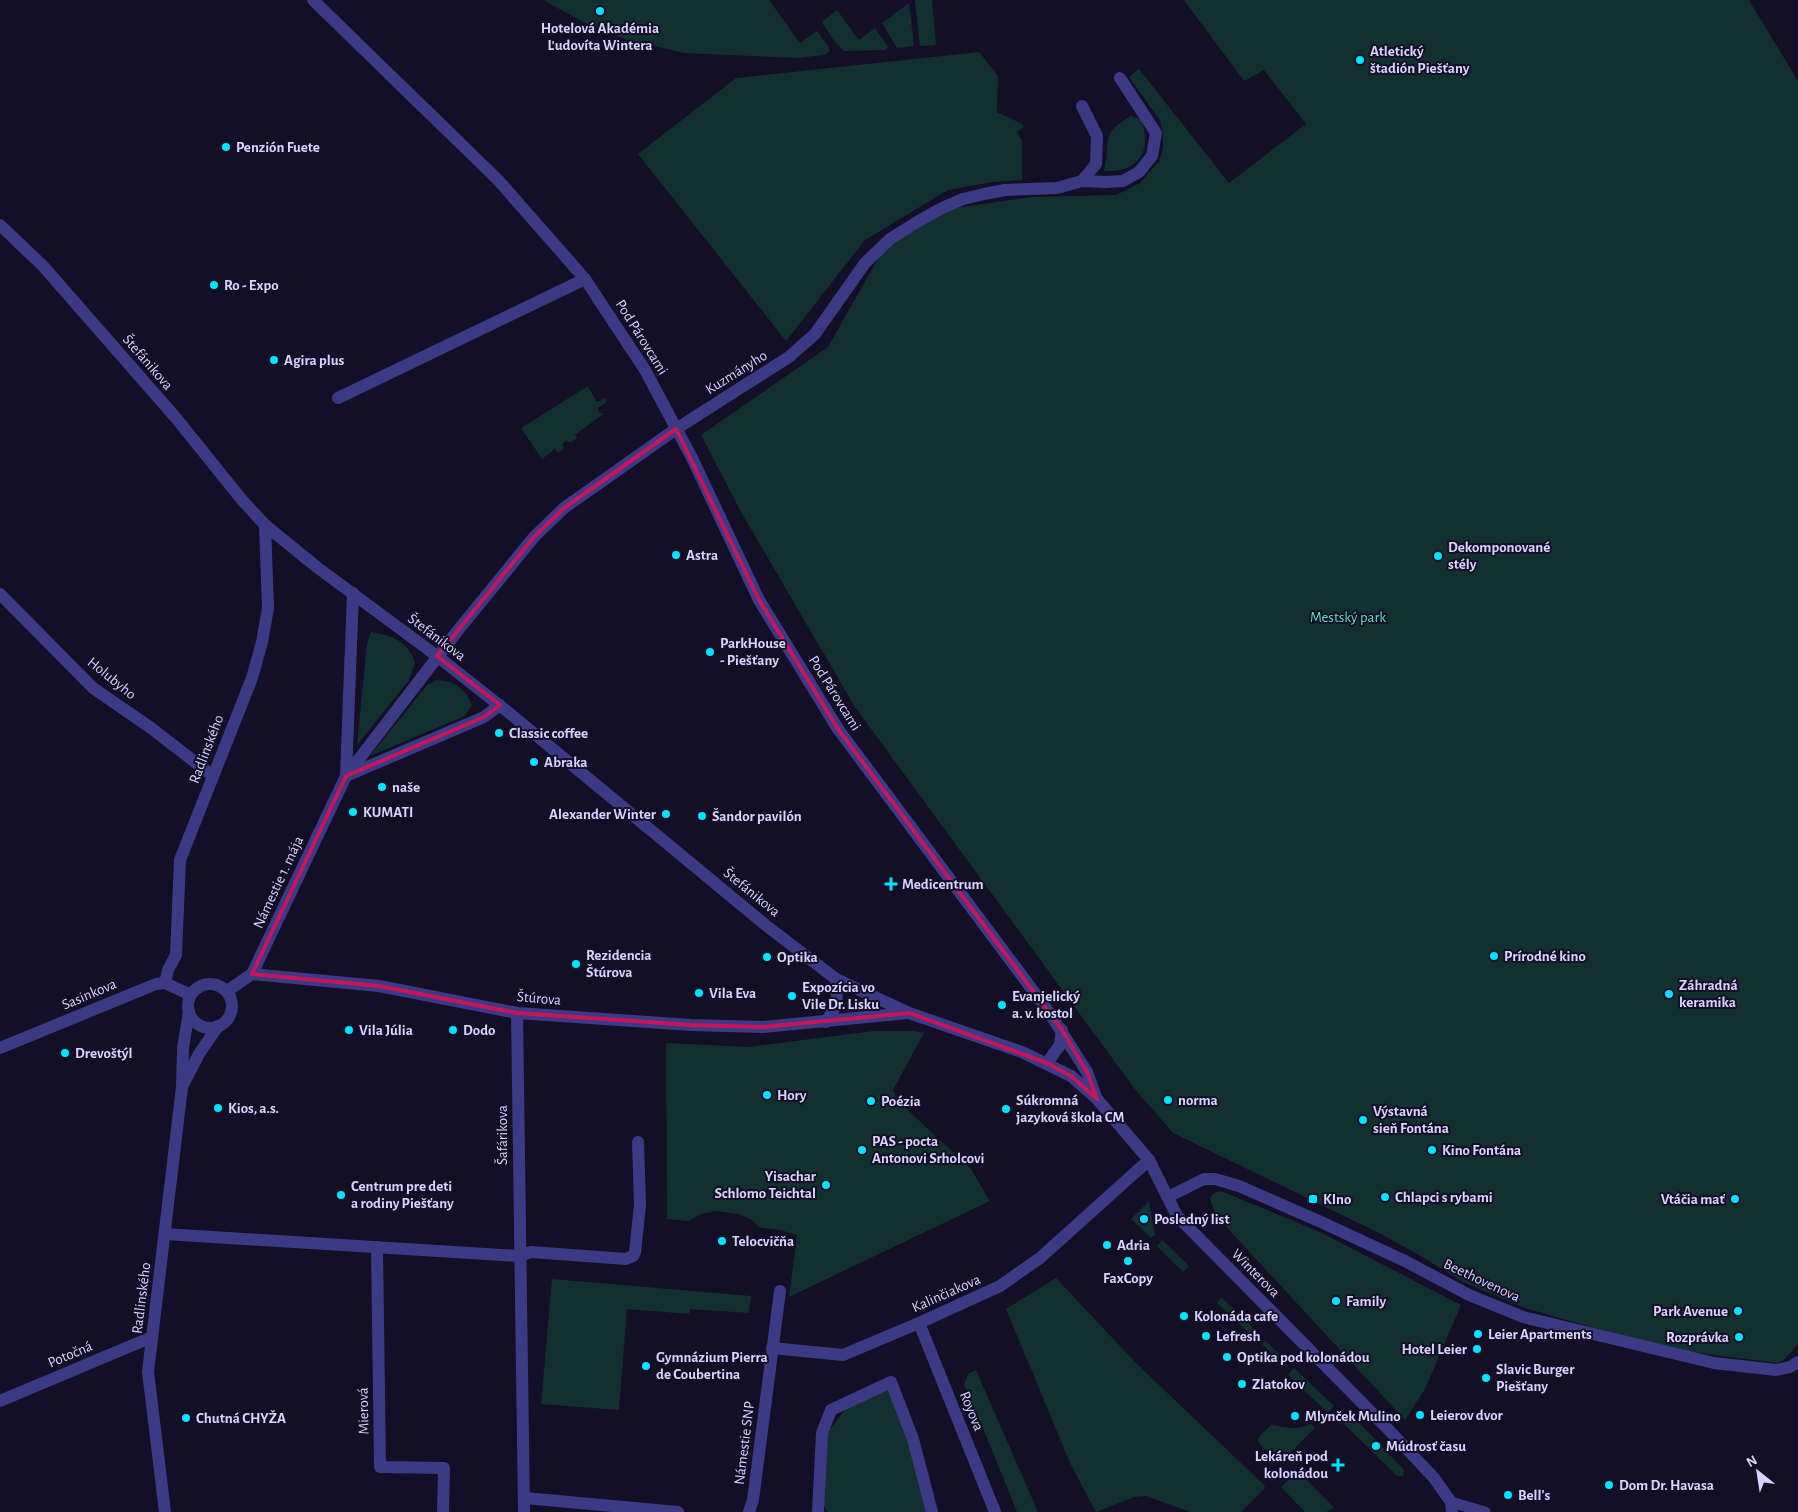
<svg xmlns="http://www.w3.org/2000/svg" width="1798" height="1512" viewBox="0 0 1798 1512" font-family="'Alegreya Sans',sans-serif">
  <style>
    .green { fill: #12302f }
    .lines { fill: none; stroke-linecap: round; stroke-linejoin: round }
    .pedestrian { stroke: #3d3a85; stroke-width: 11 }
    .minor { stroke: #3d3a85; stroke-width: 12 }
    .marked { fill: none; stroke: #c2185b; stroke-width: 4; stroke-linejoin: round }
    .poi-dot { fill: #00e5ff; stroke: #130f26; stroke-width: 2 }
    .labels { text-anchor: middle; stroke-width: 4; stroke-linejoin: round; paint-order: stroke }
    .poi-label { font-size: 15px; font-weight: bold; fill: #d9d4ff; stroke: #130f26; text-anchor: start }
    .street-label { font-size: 15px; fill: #d9d4ff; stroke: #130f26 }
    .park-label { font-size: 15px; fill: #5fe0c0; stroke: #130f26 }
  </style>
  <rect width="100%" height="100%" fill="#130f26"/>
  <!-- green -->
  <g class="green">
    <path d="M 543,0 L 769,0 L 800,43 L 817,31 L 829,47 L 829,52 L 825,55 L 797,58 L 684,53 L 627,40 L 583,22 Z"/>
    <path d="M 915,0 L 932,0 L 936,45 L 920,46 Z"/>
    <path d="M 1184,0 L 1749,0 L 1798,81 L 1798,1344 L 1784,1360 L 1778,1363 L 1690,1352 L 1605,1331 L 1525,1308 L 1463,1282 L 1424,1258 L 1381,1234 L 1173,1133 L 1134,1088 L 855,707 L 740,510 L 701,435 L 828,347 L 884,248 L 948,209 L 1032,197 L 1116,195 L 1140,183 L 1159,161 L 1163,148 L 1163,133 L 1160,120 L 1129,77 L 1139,69 L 1229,183 L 1306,124 L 1264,70 L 1244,81 Z"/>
    <path d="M 909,3 L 914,46 L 897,48 L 882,23 Z"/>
    <path d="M 837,10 L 859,40 L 875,28 L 888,47 L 886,50 L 844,51 L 834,41 L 822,22 Z"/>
    <path d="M 979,52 L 998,76 L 997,112 L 1022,124 L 1024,127 L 1017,132 L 1022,140 L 1022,180 L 992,182 L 948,190 L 865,240 L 786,341 L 638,154 L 736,78 Z"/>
    <path d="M 1131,116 L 1141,120 C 1153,151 1138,173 1104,171 C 1112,140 1098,135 1131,116 Z"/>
    <path d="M 588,386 L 597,402 L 605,398 L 607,402 L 598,408 L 599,412 L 603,414 L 575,435 L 577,438 L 571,442 L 565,441 L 562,445 L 564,448 L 558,453 L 555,449 L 542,459 L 521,428 Z"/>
    <path d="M 371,632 C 393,636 406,640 415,662 L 409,680 L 357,745 L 367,644 Z"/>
    <path d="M 436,680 C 455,681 465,688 472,705 L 465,716 L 370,756 L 427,685 Z"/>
    <path d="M 873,1031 L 915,1031 L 924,1033 L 893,1090 L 897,1100 L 971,1169 L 990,1201 L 789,1297 L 797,1235 L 780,1230 L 761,1228 L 750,1219 L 738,1214 L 715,1211 L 701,1214 L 689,1221 L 667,1219 L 666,1043 L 749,1047 Z"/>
    <path d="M 1221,1191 L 1318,1231 L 1461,1305 L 1425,1389 L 1405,1420 L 1242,1244 C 1231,1231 1213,1216 1210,1198 L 1214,1193 Z"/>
    <path d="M 1149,1201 L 1155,1235 L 1151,1238 L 1131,1219 Z"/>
    <path d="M 1162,1240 L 1189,1266 L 1183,1272 L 1157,1246 Z"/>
    <path d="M 1056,1278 L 1136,1363 L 1264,1485 L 1265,1488 L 1241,1512 L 1190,1512 L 1146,1496 L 1134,1497 L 1096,1512 L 1071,1465 L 1006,1309 Z"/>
    <path d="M 552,1279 L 751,1296 L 749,1313 L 690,1309 L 689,1314 L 627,1309 L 619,1410 L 541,1404 Z"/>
    <path d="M 1221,1297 L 1254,1329 L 1250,1334 L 1217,1303 Z"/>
    <path d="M 1265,1340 L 1287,1362 L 1284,1366 L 1262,1344 Z"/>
    <path d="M 1294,1368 L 1334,1406 L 1328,1413 L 1288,1375 Z"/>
    <path d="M 976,1370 L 1038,1512 L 1017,1512 L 987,1438 L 964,1385 L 968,1374 Z"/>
    <path d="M 889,1387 L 908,1436 L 927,1512 L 828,1512 L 823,1504 L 827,1433 L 849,1405 Z"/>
    <path d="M 1351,1414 L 1404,1470 L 1403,1476 L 1397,1476 L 1345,1425 L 1344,1419 Z"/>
    <path d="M 1310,1423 L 1315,1428 L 1281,1462 L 1277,1461 L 1258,1442 L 1258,1438 L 1271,1425 C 1283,1426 1300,1432 1310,1423 Z"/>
    <path d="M 1298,1471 L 1334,1508 L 1326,1512 L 1305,1512 L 1281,1487 Z"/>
  </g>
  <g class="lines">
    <!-- pedestrian -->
    <path class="pedestrian" d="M 1451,1502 L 1485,1512"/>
    <!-- minor -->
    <g class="minor">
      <path d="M 313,0 L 498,180 L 585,279 L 645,370 L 692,458 L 759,600 L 838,729 L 1049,1012 L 1087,1072 L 1096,1097"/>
      <path d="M 1082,181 L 1096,164 L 1097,136 L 1082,106"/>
      <path d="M 0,225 L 43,266 L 176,418 L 242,500 L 265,525 L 318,568 L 437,656 L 508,712 L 768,927 L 836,979 L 909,1013 L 1022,1052 L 1071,1076 L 1097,1099 L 1149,1160 L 1177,1216 L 1386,1427 L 1434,1478 L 1451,1502 L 1452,1512"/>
      <path d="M 338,398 L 585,279"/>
      <path d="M 353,593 L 346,776 L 484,717 L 500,705"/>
      <path d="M 0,594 L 93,688 L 151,728 L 213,776"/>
      <path d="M 252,974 L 379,986 L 517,1013 L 691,1025 L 763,1027 L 908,1013"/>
      <path d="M 165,983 L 168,970 L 176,955 L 180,860 L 252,678 L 262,642 L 268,608 L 265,525"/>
      <circle cx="210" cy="1006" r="22"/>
      <path d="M 227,991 L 252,974 L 346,776 L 459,629 L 534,537 L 564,508 L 676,429 L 789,357 L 815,334 L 865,263 L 890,239 L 917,222 L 942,208 L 963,199 L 984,194 L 1005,190 L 1057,188 L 1082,181 L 1106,182 L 1123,181 L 1139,172 L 1152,156 L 1156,133 L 1120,78"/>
      <path d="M 517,1013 L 524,1512"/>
      <path d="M 826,1022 L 837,1004 L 836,979"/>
      <path d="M 0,1048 L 156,984 L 165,983 L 191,995"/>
      <path d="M 1047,1063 L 1060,1045 L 1062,1030"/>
      <path d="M 184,1083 L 199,1054 L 218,1026"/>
      <path d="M 1168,1197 L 1204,1179 L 1215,1179 L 1239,1186 L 1321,1222 L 1405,1261 L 1469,1295 L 1523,1317 L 1714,1363 L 1776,1370 L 1790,1367 L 1798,1362"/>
      <path d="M 165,1234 L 519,1256 L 531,1252 L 626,1259 L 633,1256 L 635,1252 L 640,1205 L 638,1142"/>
      <path d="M 377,1247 L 380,1467 L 444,1468 L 443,1512"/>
      <path d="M 919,1323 L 995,1512"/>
      <path d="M 772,1348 L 843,1355 L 919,1323 L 1000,1286 L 1040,1258 L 1149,1160"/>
      <path d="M 0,1401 L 152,1337"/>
      <path d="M 525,1498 L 678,1512"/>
      <path d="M 165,1512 L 148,1372 L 182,1087 L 183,1048 L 189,1012"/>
      <path d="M 749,1512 L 753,1500 L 780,1291"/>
      <path d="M 818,1512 L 822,1433 L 831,1410 L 891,1382 L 913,1439 L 932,1512"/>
    </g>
  </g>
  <!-- marked area -->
  <path class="marked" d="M 676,429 L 759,600 L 838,729 L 1062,1030 L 1087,1072 L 1097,1099 L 1071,1076 L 1047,1063 L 909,1013 L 763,1027 L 691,1025 L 517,1013 L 379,986 L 252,974 L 346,776 L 484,717 L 500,705 L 437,656 L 534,537 L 564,508 Z"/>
  <!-- markers -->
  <g class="poi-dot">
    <circle cx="600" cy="11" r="5"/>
    <circle cx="1360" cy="60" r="5"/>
    <circle cx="226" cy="147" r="5"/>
    <circle cx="214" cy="285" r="5"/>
    <circle cx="274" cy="360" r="5"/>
    <circle cx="676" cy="555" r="5"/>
    <circle cx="1438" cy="556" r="5"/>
    <circle cx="710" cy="652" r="5"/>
    <circle cx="499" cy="733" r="5"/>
    <circle cx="534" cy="762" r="5"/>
    <circle cx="382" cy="787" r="5"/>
    <circle cx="353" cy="812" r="5"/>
    <circle cx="666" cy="814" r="5"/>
    <circle cx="702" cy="816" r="5"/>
    <path d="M888.5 876.5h5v5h5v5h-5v5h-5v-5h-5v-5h5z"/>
    <circle cx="1494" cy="956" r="5"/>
    <circle cx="767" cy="957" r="5"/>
    <circle cx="576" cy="964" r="5"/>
    <circle cx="699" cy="993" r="5"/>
    <circle cx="1669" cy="994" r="5"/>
    <circle cx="792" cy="996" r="5"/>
    <circle cx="1002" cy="1005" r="5"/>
    <circle cx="349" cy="1030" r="5"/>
    <circle cx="453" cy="1030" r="5"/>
    <circle cx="65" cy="1053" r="5"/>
    <circle cx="767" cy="1095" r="5"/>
    <circle cx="1168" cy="1100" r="5"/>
    <circle cx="871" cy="1101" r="5"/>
    <circle cx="218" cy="1108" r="5"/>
    <circle cx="1006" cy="1109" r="5"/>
    <circle cx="1363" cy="1120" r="5"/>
    <circle cx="862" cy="1150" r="5"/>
    <circle cx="1432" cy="1150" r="5"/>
    <circle cx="826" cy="1185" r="5"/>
    <circle cx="341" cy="1195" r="5"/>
    <circle cx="1385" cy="1197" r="5"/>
    <rect x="1308" y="1194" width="10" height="10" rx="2.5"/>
    <circle cx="1735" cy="1199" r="5"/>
    <circle cx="1144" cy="1219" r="5"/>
    <circle cx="722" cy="1241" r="5"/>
    <circle cx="1107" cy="1245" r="5"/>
    <circle cx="1128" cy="1261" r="5"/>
    <circle cx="1336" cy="1301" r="5"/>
    <circle cx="1738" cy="1311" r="5"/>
    <circle cx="1184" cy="1316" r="5"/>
    <circle cx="1478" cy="1334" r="5"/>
    <circle cx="1206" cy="1336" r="5"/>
    <circle cx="1739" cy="1337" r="5"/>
    <circle cx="1477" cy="1349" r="5"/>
    <circle cx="1227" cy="1357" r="5"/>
    <circle cx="646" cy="1366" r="5"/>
    <circle cx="1486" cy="1378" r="5"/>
    <circle cx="1242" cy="1384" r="5"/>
    <circle cx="1420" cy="1415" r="5"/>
    <circle cx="1295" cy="1416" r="5"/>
    <circle cx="186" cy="1418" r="5"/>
    <circle cx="1376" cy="1446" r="5"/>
    <path d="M1335.5 1457.5h5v5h5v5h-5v5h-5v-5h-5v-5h5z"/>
    <circle cx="1609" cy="1485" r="5"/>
    <circle cx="1508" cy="1495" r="5"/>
  </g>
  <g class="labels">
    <!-- poi labels -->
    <g class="poi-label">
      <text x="600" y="33" text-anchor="middle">Hotelová Akadémia<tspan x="600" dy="17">Ľudovíta Wintera</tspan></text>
      <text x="1370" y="56">Atletický<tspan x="1370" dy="17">štadión Piešťany</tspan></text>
      <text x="236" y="152">Penzión Fuete</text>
      <text x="224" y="290">Ro - Expo</text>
      <text x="284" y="365">Agira plus</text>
      <text x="1448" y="552">Dekomponované<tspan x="1448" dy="17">stély</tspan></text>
      <text x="686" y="560">Astra</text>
      <text x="720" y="648">ParkHouse<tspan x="720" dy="17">- Piešťany</tspan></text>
      <text x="509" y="738">Classic coffee</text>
      <text x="544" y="767">Abraka</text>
      <text x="392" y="792">naše</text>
      <text x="363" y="817">KUMATI</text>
      <text x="656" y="819" text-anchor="end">Alexander Winter</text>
      <text x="712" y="821">Šandor pavilón</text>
      <text x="902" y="889">Medicentrum</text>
      <text x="586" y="960">Rezidencia<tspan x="586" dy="17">Štúrova</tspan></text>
      <text x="1504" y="961">Prírodné kino</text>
      <text x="777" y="962">Optika</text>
      <text x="1679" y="990">Záhradná<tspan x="1679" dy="17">keramika</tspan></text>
      <text x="802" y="992">Expozícia vo<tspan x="802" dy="17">Vile Dr. Lisku</tspan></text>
      <text x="709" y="998">Vila Eva</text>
      <text x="1012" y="1001">Evanjelický<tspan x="1012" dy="17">a. v. kostol</tspan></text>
      <text x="359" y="1035">Vila Júlia</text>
      <text x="463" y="1035">Dodo</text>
      <text x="75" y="1058">Drevoštýl</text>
      <text x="777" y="1100">Hory</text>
      <text x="1016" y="1105">Súkromná<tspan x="1016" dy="17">jazyková škola CM</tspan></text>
      <text x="1178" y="1105">norma</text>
      <text x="881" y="1106">Poézia</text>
      <text x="228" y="1113">Kios, a.s.</text>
      <text x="1373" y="1116">Výstavná<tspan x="1373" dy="17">sieň Fontána</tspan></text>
      <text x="872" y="1146">PAS - pocta<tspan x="872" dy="17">Antonovi Srholcovi</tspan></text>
      <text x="1442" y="1155">Kino Fontána</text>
      <text x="816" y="1181" text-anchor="end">Yisachar<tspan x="816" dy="17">Schlomo Teichtal</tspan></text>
      <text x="351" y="1191">Centrum pre deti<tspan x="351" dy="17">a rodiny Piešťany</tspan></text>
      <text x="1395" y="1202">Chlapci s rybami</text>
      <text x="1323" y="1204">KIno</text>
      <text x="1725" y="1204" text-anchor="end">Vtáčia mať</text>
      <text x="1154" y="1224">Posledný list</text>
      <text x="732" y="1246">Telocvičňa</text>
      <text x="1117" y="1250">Adria</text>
      <text x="1128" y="1283" text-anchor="middle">FaxCopy</text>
      <text x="1346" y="1306">Family</text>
      <text x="1728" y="1316" text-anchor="end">Park Avenue</text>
      <text x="1194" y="1321">Kolonáda cafe</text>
      <text x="1488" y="1339">Leier Apartments</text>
      <text x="1216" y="1341">Lefresh</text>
      <text x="1729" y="1342" text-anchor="end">Rozprávka</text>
      <text x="1467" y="1354" text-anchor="end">Hotel Leier</text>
      <text x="656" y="1362">Gymnázium Pierra<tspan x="656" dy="17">de Coubertina</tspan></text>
      <text x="1237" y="1362">Optika pod kolonádou</text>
      <text x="1496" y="1374">Slavic Burger<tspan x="1496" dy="17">Piešťany</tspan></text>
      <text x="1252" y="1389">Zlatokov</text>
      <text x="1430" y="1420">Leierov dvor</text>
      <text x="1305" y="1421">Mlynček Mulino</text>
      <text x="196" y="1423">Chutná CHYŽA</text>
      <text x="1386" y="1451">Múdrosť času</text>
      <text x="1328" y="1461" text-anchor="end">Lekáreň pod<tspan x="1328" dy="17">kolonádou</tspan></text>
      <text x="1619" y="1490">Dom Dr. Havasa</text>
      <text x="1518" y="1500">Bell's</text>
    </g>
    <!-- street labels -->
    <g class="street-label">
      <text transform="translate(642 337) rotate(58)" y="5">Pod Párovcami</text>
      <text transform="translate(148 362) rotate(49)" y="5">Štefánikova</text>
      <text transform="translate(736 372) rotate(-32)" y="5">Kuzmányho</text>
      <text transform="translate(437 637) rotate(37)" y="5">Štefánikova</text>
      <text transform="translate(112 678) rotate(39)" y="5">Holubyho</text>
      <text transform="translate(835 693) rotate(58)" y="5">Pod Párovcami</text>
      <text transform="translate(206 749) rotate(-69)" y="5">Radlinského</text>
      <text transform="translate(278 882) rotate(-65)" y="5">Námestie 1. mája</text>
      <text transform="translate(752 892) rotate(39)" y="5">Štefánikova</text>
      <text transform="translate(89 994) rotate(-23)" y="5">Sasinkova</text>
      <text transform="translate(539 998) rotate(5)" y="5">Štúrova</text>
      <text transform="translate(502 1135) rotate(-90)" y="5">Šafárikova</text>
      <text transform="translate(1256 1273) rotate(45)" y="5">Winterova</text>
      <text transform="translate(1482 1280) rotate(25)" y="5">Beethovenova</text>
      <text transform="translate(946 1293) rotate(-24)" y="5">Kalinčiakova</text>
      <text transform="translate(141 1298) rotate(-83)" y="5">Radlinského</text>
      <text transform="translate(70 1354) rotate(-23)" y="5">Potočná</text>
      <text transform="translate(363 1411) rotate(-91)" y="5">Mierová</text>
      <text transform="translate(972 1411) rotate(68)" y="5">Royova</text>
      <text transform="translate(744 1443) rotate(-83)" y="5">Námestie SNP</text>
    </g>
    <!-- park labels -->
    <g class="park-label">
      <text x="1348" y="622">Mestský park</text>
    </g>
  </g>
  <!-- north arrow -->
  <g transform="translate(1758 1472) rotate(330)" stroke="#130f26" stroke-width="4" paint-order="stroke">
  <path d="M0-4L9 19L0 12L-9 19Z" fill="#d9d4ff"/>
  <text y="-8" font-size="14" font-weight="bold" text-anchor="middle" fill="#d9d4ff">N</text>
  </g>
</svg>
